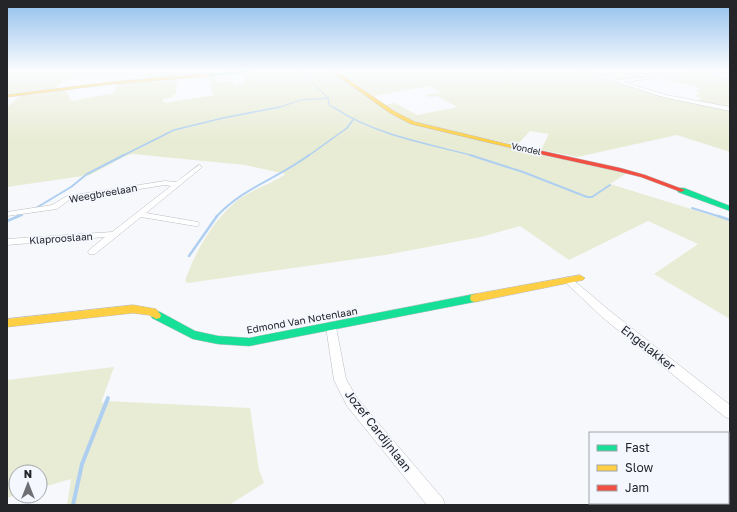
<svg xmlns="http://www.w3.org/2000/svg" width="737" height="512" viewBox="0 0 737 512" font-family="'Golos Text',sans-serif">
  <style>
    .green { fill: #e8ecd4 }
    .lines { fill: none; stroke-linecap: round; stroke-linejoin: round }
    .stream-far4 { stroke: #afcff1; stroke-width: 1 }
    .stream-far3 { stroke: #afcff1; stroke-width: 1.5 }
    .stream-far2 { stroke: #afcff1; stroke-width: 2 }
    .stream-far1 { stroke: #afcff1; stroke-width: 2.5 }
    .stream { stroke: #afcff1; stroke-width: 4 }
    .street-casing { stroke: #bbbdc0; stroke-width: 1 }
    .fast-casing { stroke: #bbbdc0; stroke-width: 1 }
    .slow-casing { stroke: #bbbdc0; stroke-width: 1 }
    .jam-casing { stroke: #bbbdc0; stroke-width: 1 }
    .street { fill: #fefeff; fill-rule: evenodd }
    .fast { fill: #16e098; fill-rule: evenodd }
    .slow { fill: #ffcf43; fill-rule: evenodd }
    .jam { fill: #f24e42; fill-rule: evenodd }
    .labels { text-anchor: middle; stroke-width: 3.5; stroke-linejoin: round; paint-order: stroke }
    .far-street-label { font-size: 9px; fill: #232529; stroke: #f4f7fe }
    .street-label { font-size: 10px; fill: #232529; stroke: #f4f7fe }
    .near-street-label { font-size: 12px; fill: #232529; stroke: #f4f7fe }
  </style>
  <rect width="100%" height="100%" fill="#f6f8fc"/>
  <!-- green -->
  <g class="green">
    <path d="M 7,70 L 106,70 C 89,73 66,75 55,89 L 7,96 Z"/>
    <path d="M 145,70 L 257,70 L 149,80 Z"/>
    <path d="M 264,70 L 331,70 L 382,107 L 403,120 L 627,173 L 610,184 L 730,221 L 730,319 L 654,274 L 698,244 L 648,221 L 569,260 L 520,226 L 481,237 L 385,255 L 188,283 L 185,281 C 196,249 218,211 247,194 C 260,187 274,182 286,174 L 245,165 L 132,154 L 123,157 L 90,175 L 7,187 L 7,107 L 20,96 L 65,90 L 68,92 L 70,99 L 72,101 L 114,93 L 117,84 L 177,79 L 176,94 L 172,95 L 174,97 L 162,99 L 165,103 L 214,95 L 211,89 L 210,76 L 226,75 L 217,77 L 217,83 L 233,81 L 233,85 L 245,84 L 244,74 Z"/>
    <path d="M 336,70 L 576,70 L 662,97 L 730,110 L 730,152 L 677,135 L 577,157 L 541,150 L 549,134 L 530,131 L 517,145 L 427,126 L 418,123 L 387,106 L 387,104 L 395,103 L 417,115 L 458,107 L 437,96 L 428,97 L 426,95 L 441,92 L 430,86 L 374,96 Z"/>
    <path d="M 585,70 L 724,70 L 705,73 L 730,80 L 730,108 L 695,102 L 702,98 L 695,96 L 700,93 L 694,92 L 701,88 L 658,78 L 702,72 L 697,71 L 622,80 Z"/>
    <path d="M 114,367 L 101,403 L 106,401 L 250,408 L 259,470 L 264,483 L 229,505 L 67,505 L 71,479 L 40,488 L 40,472 L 16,472 L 16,495 L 7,498 L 7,380 Z"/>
  </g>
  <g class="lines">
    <!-- stream-far4 -->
    <g class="stream-far4">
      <path d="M 300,70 L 327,97"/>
      <path d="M 328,98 L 329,105 L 334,108"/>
      <path d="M 277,108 L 301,100 L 328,98"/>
    </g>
    <!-- stream-far3 -->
    <g class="stream-far3">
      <path d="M 333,107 C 375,135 425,143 474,156"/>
      <path d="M 122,156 L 174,130 L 223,118 L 280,107"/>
      <path d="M 308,156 L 347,128 L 353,120"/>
    </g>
    <!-- stream-far2 -->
    <g class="stream-far2">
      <path d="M 470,155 L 523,172 L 587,197 L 592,197 L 610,185"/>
      <path d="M 36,208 L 71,187 L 87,174 L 124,155"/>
      <path d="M 692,208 L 721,217"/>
      <path d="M 16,217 L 22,215"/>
      <path d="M 216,217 C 244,187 277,179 309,155"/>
    </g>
    <!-- stream-far1 -->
    <g class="stream-far1">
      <path d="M 718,216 L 730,220"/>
      <path d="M 7,221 L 19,216"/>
      <path d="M 189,256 L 217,216"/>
    </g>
    <!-- stream -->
    <path class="stream" d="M 73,505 L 82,464 L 108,398"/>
    <defs>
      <g id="street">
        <path d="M 579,70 L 584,70 L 618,80 L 717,70 L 715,71 L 623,82 L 666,95 L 730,107 L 730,111 L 663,97 Z"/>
        <path d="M 199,165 L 201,166 L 201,168 L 146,213 L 198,222 L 199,224 L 198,226 L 195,226 L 141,217 L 95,254 L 89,254 L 88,252 L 89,250 L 105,237 L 7,245 L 7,239 L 112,232 L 171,186 L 165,185 L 69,200 L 57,209 L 7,216 L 7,212 L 52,205 L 67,196 L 165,181 L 176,182 Z"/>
        <path d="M 568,277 L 571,278 L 610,311 L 730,405 L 730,419 L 725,417 L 602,317 L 565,282 L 563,280 L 565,278 Z"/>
        <path d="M 331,323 L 335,324 L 336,327 L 346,379 L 357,398 L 443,499 L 445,505 L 427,505 L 347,406 L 334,380 L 326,327 L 327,324 Z"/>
      </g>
      <g id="fast">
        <path d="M 252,70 L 263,70 L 209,76 L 207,75 Z"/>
        <path d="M 678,188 L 684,188 L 730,206 L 730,211 L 678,192 Z"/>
        <path d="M 475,294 L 479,295 L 480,298 L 479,301 L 249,346 L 218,344 L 193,339 L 152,318 L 151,315 L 152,312 L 156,311 L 160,312 L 195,331 L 218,336 L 249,338 Z"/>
      </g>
      <g id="slow">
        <path d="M 330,70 L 334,70 L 394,111 L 415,122 L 536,151 L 533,153 L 411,124 L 390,113 Z"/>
        <path d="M 209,74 L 210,76 L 111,84 L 7,97 L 7,95 L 111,82 Z"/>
        <path d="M 580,275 L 585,278 L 583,280 L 475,302 L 471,301 L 470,298 L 471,295 L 475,294 Z"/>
        <path d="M 133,305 L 156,309 L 161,315 L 160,318 L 156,319 L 149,315 L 133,313 L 7,327 L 7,319 Z"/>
      </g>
      <path id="jam" d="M 533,149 L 620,168 L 645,175 L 685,190 L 681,192 L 641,177 L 617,171 L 531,152 L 530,151 Z"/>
    </defs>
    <!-- street casing -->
    <use href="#street" class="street-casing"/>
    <!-- fast casing -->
    <use href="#fast" class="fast-casing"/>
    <!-- slow casing -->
    <use href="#slow" class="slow-casing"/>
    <!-- jam casing -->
    <use href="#jam" class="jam-casing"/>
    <!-- street -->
    <use href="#street" class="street"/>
    <!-- fast -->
    <use href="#fast" class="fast"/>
    <!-- slow -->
    <use href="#slow" class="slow"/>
    <!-- jam -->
    <use href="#jam" class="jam"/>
  </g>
  <!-- sky -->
  <linearGradient id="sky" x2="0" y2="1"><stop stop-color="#91bfec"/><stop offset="0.5" stop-color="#fbfcfe"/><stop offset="1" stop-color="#fbfcfe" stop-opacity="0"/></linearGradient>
  <rect width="737" height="141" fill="url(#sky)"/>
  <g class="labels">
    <!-- far-street labels -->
    <g class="far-street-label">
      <text transform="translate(526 149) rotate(12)" y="3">Vondel</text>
    </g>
    <!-- street labels -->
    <g class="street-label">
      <text transform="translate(103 193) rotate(-10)" y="4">Weegbreelaan</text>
      <text transform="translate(61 238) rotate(-4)" y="4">Klaprooslaan</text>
      <text transform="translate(302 320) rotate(-10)" y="4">Edmond Van Notenlaan</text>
    </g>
    <!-- near-street labels -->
    <g class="near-street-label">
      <text transform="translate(648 348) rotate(38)" y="4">Engelakker</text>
      <text transform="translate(378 431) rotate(52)" y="4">Jozef Cardijnlaan</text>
    </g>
  </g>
  <!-- border -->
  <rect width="737" height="512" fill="none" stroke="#232529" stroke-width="16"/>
  <!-- legend -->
  <rect x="589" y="432" width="140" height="72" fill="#f4f7fe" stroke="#a0a3a9"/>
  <rect x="597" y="445" width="20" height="6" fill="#16e098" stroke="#a0a3a9"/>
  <text x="625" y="452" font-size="12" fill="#232529">Fast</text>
  <rect x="597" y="465" width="20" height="6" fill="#ffcf43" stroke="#a0a3a9"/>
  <text x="625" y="472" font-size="12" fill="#232529">Slow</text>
  <rect x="597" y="485" width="20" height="6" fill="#f24e42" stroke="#a0a3a9"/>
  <text x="625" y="492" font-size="12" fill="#232529">Jam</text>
  <!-- north arrow -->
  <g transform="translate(28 484)"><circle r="19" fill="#f4f7fe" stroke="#a0a3a9"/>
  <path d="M0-3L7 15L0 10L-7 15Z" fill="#6d6f73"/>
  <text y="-6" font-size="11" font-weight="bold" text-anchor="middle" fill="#232529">N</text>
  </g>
</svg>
